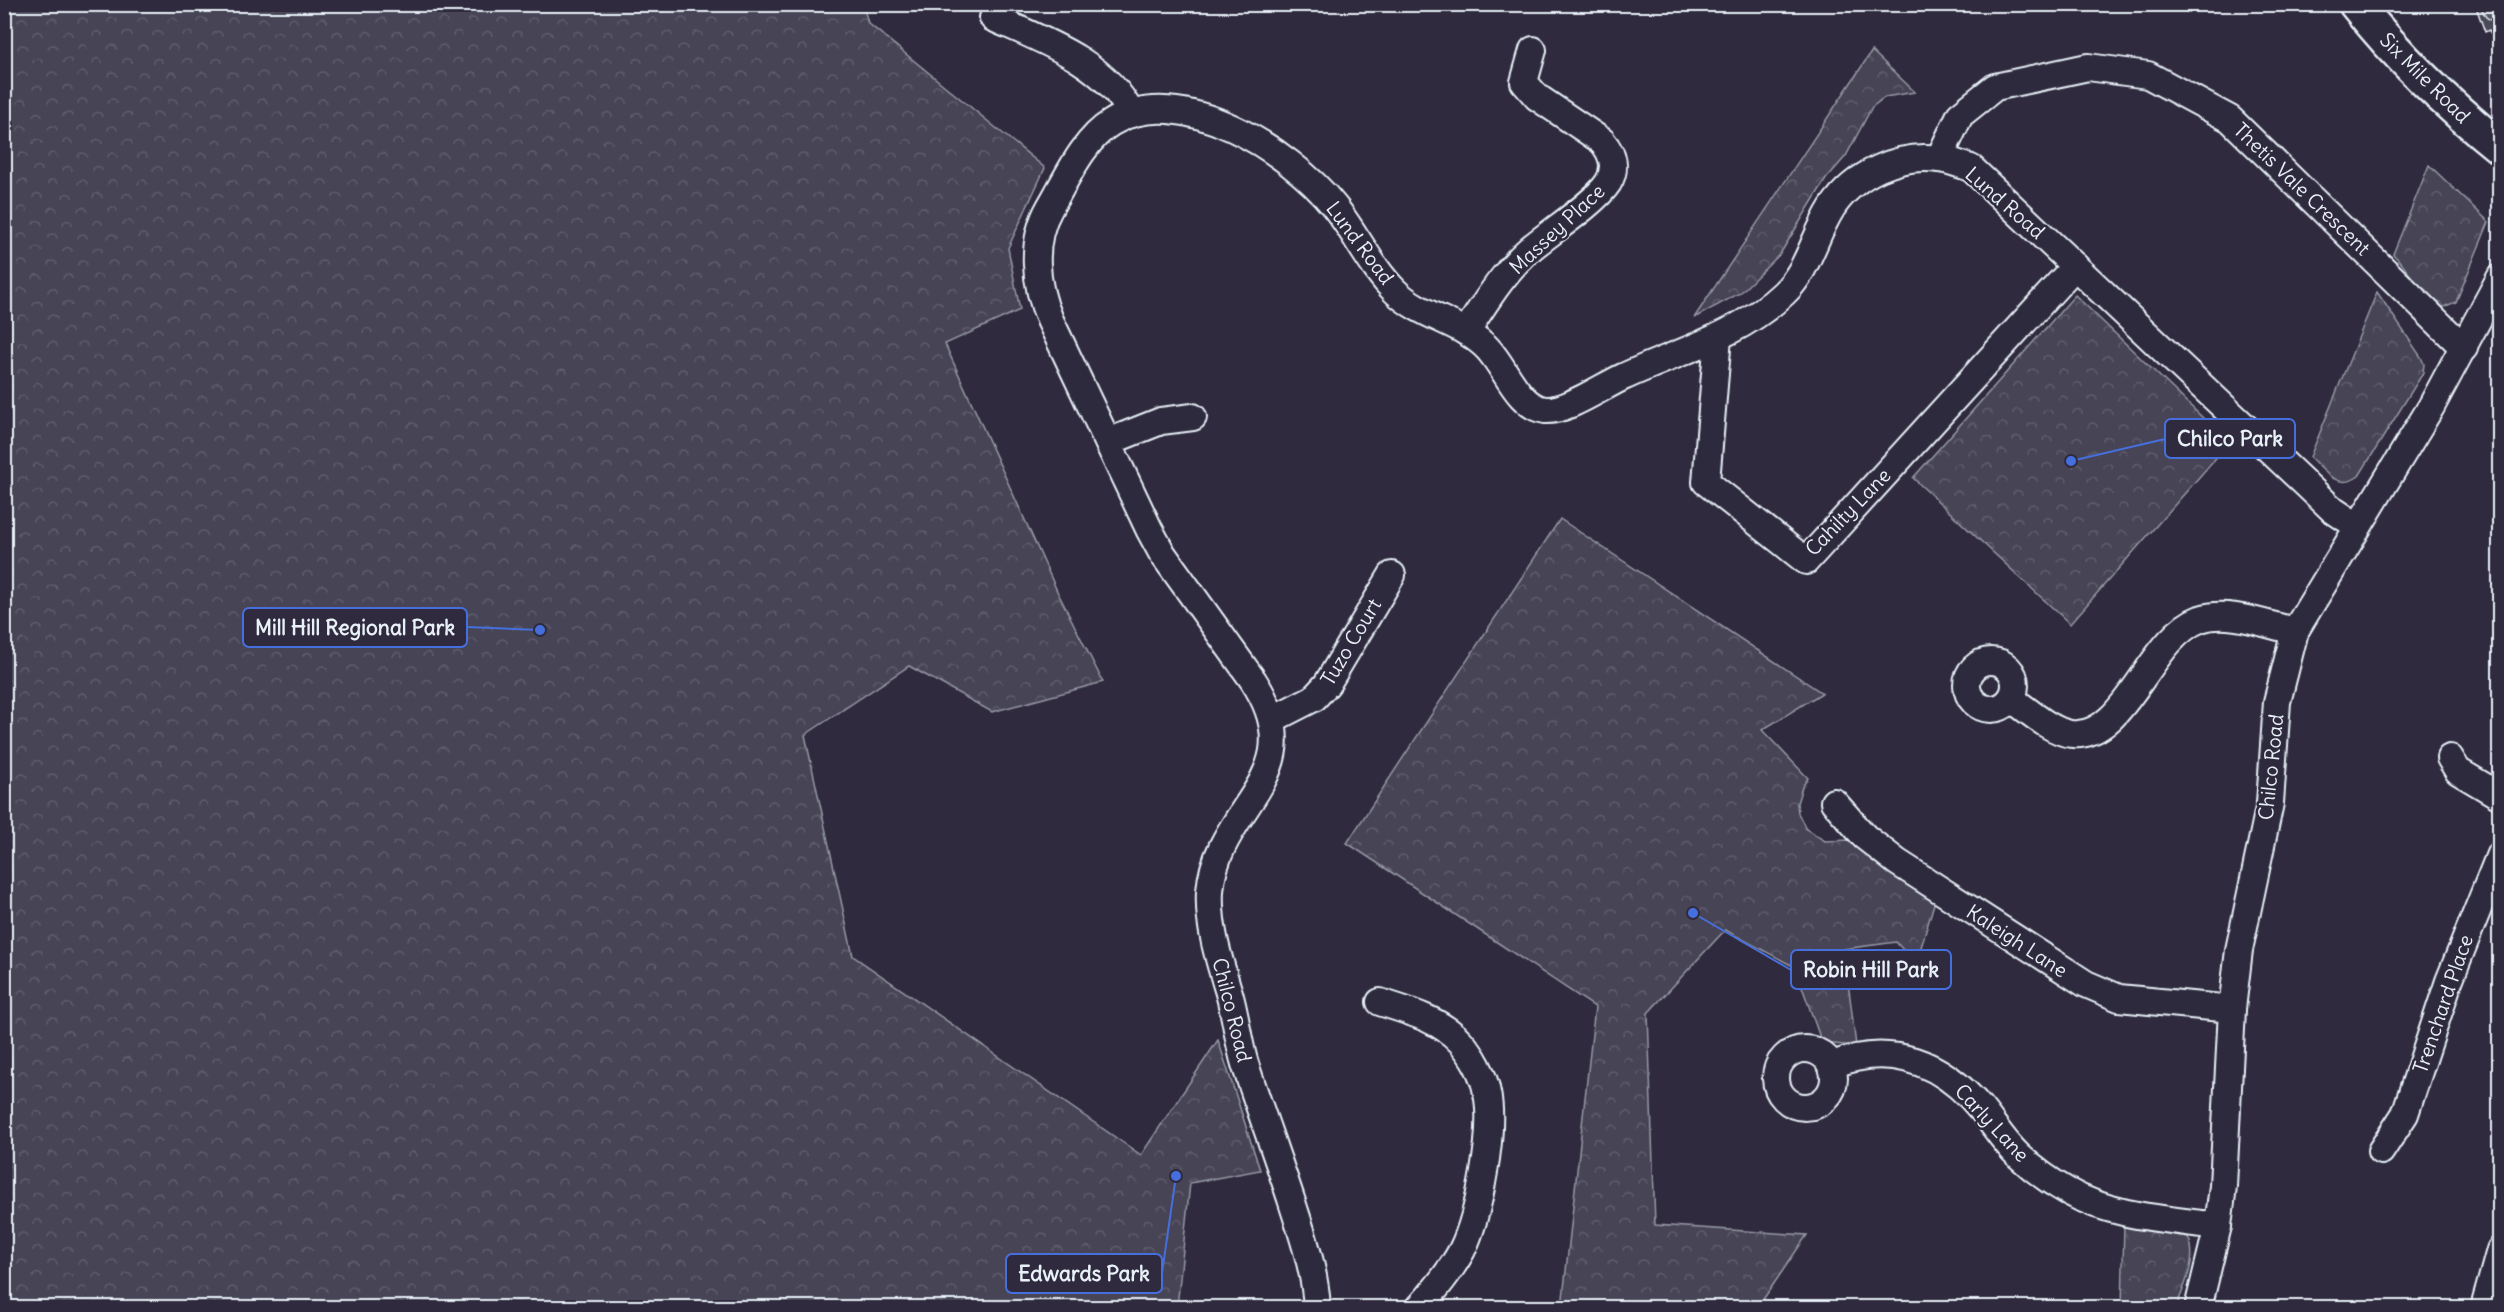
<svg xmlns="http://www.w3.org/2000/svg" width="2504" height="1312" viewBox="0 0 2504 1312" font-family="Delius,sans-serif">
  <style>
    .park { fill: url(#park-crowns); stroke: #979aa6; stroke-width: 1.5 }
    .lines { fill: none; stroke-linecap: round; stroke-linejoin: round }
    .minor-casing { stroke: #e8f1f8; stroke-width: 30 }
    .major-casing { stroke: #e8f1f8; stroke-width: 38 }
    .minor { stroke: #2f2a3d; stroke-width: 26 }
    .major { stroke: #2f2a3d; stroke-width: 33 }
    .wall { fill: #4b4957; stroke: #e8f1f8; stroke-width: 1.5 }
    .building { fill: #575565; stroke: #e8f1f8; stroke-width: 1.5 }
    .labels { text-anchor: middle; stroke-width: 5; stroke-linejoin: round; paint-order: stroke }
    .street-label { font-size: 20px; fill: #e8f1f8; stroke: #2f2a3d }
    .leader { fill: none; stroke: #466fde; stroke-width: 2 }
    .callout-dot { fill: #466fde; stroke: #2f2a3d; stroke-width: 2 }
    .callout { fill: #2f2a3d; stroke: #466fde; stroke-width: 2 }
    .callout-label { font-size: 21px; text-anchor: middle; font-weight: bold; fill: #e8f1f8 }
  </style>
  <defs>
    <pattern id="park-crowns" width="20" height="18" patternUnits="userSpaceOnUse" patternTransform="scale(1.5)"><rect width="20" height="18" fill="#464455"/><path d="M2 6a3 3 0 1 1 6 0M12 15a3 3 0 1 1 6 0" fill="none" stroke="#615f6e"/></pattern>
  </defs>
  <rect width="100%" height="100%" fill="#2f2a3d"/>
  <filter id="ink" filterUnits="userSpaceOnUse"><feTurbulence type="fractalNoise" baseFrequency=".0167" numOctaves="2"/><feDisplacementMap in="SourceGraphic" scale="12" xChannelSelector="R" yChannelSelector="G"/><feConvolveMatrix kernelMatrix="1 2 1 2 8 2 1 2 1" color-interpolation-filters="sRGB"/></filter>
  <g filter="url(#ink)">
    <!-- park -->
    <g class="park">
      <path d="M 5,4 L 863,5 L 868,23 L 1045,168 L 1008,248 L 1020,310 L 945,344 L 1058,593 L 1103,682 L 992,712 L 909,666 L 805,735 L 853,956 L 1141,1155 L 1218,1040 L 1260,1170 L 1190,1183 L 1177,1307 L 5,1307 Z"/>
      <path d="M 1872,51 L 1915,92 L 1885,97 L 1872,107 L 1846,156 L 1826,179 L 1780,254 L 1740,293 L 1694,318 Z"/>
      <path d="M 2429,165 L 2489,222 L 2456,302 L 2441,308 C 2420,296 2411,271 2393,254 Z"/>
      <path d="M 2377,292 L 2421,357 L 2424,364 L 2423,373 L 2359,476 C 2338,491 2325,472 2310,457 Z"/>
      <path d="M 2075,295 L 2229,443 L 2070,624 L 1913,478 Z"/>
      <path d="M 1560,519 L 1822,693 L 1762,730 L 1808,778 L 1802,787 L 1797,803 L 1798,813 L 1806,829 L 1825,841 L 1851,840 L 1936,897 L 1916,964 L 1896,942 L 1844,949 L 1856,1046 L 1822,1043 L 1795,967 L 1725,930 L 1648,1013 L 1655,1225 L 1807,1235 L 1758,1307 L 1562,1307 L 1595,1007 L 1347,843 Z"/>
      <path d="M 2124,1223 L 2184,1232 C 2202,1250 2184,1288 2176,1307 L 2122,1308 Z"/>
    </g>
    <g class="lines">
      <defs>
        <g id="minor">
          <path d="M 993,18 C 1042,40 1106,62 1131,114"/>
          <path d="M 1939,159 L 1960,115 L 1995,87 L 2088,67 L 2148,75 L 2230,119 L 2464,348"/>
          <path d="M 1466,332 C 1485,303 1504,271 1531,248 C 1550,232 1595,203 1608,183 C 1617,168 1613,154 1602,141 L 1537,97 L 1524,82 L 1533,50"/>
          <path d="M 1718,337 L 1706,482 L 1806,561 L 2075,266"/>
          <path d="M 1108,442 L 1161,421 L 1193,417"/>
          <circle cx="1991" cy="685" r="24"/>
          <path d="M 2012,699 C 2029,711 2050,731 2071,734 C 2125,741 2149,638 2200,619 C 2229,609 2266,625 2295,631"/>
          <path d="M 1273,719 L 1314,698 L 1327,684 L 1392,575"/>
          <path d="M 2450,758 L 2458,771 L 2500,796"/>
          <path d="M 1834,802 L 1865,837 L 1897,862 L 2086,984 L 2119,998 L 2232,1009"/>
          <path d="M 1380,1002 C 1408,1011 1439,1019 1460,1041 C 1473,1055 1484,1075 1487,1093 C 1495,1130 1479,1216 1462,1250 C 1451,1271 1435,1290 1419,1308"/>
          <circle cx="1805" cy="1078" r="29"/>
          <path d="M 1832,1065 C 1891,1042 1942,1062 1982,1110 C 1994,1125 2004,1142 2019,1156 C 2033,1169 2051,1182 2067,1191 C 2112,1217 2167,1219 2218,1226"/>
          <path d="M 2381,1151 L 2405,1114 L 2449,981 L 2500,854"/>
          <path d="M 1317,1308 C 1315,1270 1303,1237 1292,1202 C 1277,1156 1260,1110 1245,1064 C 1238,1041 1236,1017 1229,993 C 1219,960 1208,926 1210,891 C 1217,804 1316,776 1253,680 L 1162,553 L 1149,529 L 1050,320 C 1035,285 1030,242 1050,207 C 1066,180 1083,140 1111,123 C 1180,80 1290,151 1334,206 C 1356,233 1370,266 1395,291 C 1420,316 1458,321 1484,345 C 1504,362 1516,406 1545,410 C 1566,412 1603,386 1623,377 C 1677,352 1739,336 1784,293 C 1809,269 1814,236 1832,208 C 1854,174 1899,153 1939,159 C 1950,160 1961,165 1971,168 L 2333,510 L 2357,526"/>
          <path d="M 2198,1308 L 2218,1226 L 2223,1186 L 2232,1009 L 2239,950 L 2270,803 L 2277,702 L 2295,631 L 2431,407 L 2500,278"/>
          <path d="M 2484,1308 L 2500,1250"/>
        </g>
        <path id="major" d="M 2356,4 C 2399,58 2446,104 2500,147"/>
      </defs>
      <!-- minor casing -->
      <use href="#minor" class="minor-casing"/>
      <!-- major casing -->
      <use href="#major" class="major-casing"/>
      <!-- minor -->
      <use href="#minor" class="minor"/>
      <!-- major -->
      <use href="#major" class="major"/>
    </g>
    <!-- wall -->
    <path class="wall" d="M 2475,4 L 2499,4 L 2499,48 L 2498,43 L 2495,42 L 2489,30 L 2485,32 Z"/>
    <!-- building -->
    <path class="building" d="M 2475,4 L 2499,4 L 2499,32 L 2492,27 L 2495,23 L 2486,17 L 2480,6 L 2476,7 Z"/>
  </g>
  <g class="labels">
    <!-- street labels -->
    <g class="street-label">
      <text transform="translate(2425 78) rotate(45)" y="7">Six Mile Road</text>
      <text transform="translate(2302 189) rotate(44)" y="7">Thetis Vale Crescent</text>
      <text transform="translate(2005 203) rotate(41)" y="7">Lund Road</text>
      <text transform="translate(1557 229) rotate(-43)" y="7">Massey Place</text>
      <text transform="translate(1360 243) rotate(53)" y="7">Lund Road</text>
      <text transform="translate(1848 512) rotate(-46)" y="7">Cahilty Lane</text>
      <text transform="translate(1351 642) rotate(-59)" y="7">Tuzo Court</text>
      <text transform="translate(2271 767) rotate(-84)" y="7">Chilco Road</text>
      <text transform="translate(2017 941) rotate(33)" y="7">Kaleigh Lane</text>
      <text transform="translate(2443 1004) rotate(-71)" y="7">Trenchard Place</text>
      <text transform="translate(1232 1010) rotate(76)" y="7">Chilco Road</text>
      <text transform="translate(1992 1123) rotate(47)" y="7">Carly Lane</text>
    </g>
  </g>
  <!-- callouts -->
  <path class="leader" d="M2071 461L2165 439M540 630L467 627M1693 913L1791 970M1176 1176L1162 1273"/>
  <g class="callout-dot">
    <circle cx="2071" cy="461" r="6"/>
    <circle cx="540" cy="630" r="6"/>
    <circle cx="1693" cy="913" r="6"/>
    <circle cx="1176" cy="1176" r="6"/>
  </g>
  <g class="callout">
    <rect x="2165" y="419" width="130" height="39" rx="6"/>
    <rect x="243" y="608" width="224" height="39" rx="6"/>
    <rect x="1791" y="950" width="160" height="39" rx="6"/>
    <rect x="1006" y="1254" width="156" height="39" rx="6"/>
  </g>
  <g class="callout-label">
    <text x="2230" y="446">Chilco Park</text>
    <text x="355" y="635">Mill Hill Regional Park</text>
    <text x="1871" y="977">Robin Hill Park</text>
    <text x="1084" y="1281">Edwards Park</text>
  </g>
  <!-- margin -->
  <rect width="2504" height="1312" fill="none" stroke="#2f2a3d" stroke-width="24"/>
  <rect x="12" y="12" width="2480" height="1288" fill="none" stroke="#e8f1f8" stroke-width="2" filter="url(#ink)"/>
</svg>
